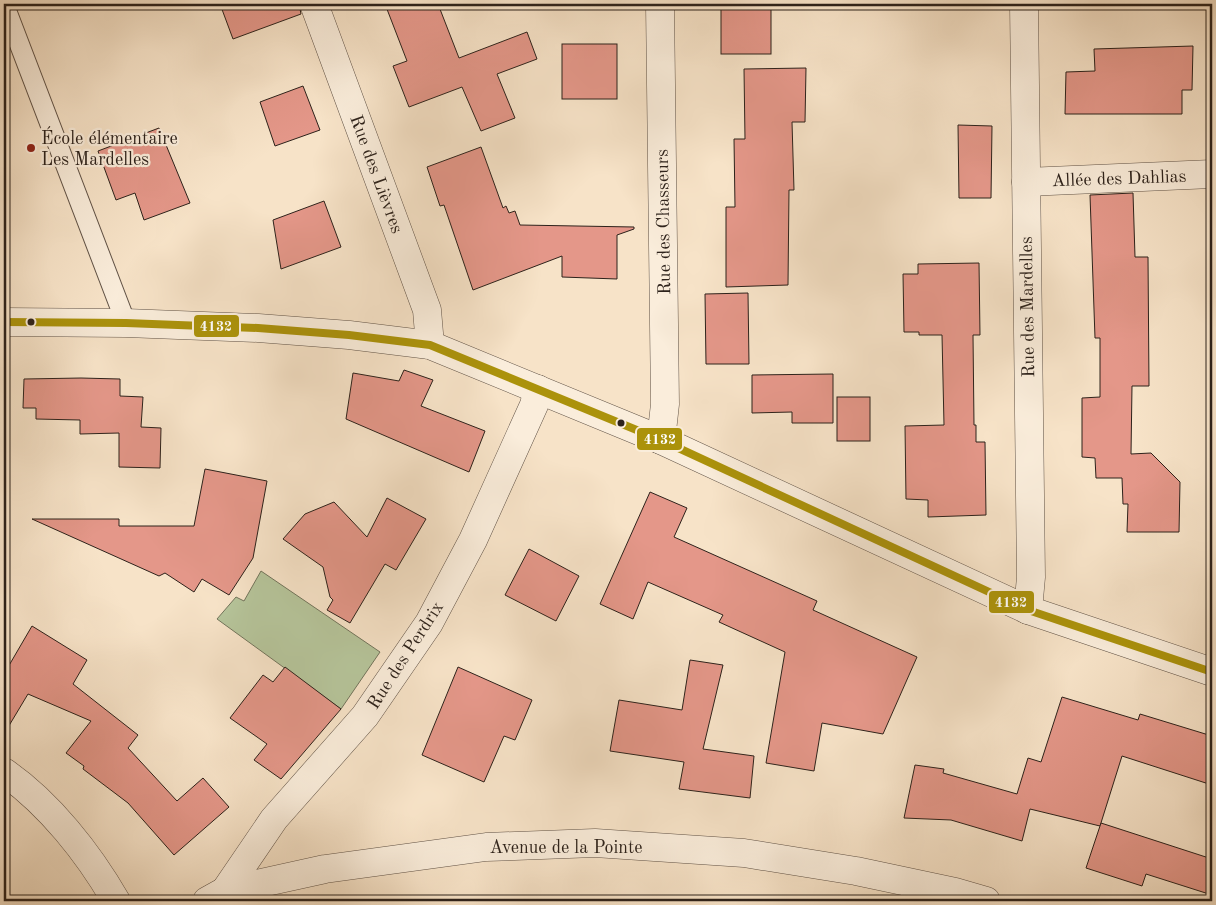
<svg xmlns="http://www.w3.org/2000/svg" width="1216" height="905" viewBox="0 0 1216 905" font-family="'Old Standard TT',serif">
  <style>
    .green { fill: #b6c59b; stroke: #72745b }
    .building { fill: #e49789; stroke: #2d221b }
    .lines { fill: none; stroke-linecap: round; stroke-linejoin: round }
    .service-casing { stroke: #605246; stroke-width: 21 }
    .minor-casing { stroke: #605246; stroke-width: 29 }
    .tertiary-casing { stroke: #605246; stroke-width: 29 }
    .service { stroke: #faeddb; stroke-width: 19 }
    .minor { stroke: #faeddb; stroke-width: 28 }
    .tertiary { stroke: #faeddb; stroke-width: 28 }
    .bus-1-casing { stroke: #faeddb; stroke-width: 11 }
    .bus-1 { stroke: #ab920b; stroke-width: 8 }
    .poi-dot { fill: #8f2418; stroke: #faeddb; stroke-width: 2 }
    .bus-dot { fill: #2d221b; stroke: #faeddb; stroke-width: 2 }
    .labels { text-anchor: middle; stroke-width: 4.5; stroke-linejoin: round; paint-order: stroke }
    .poi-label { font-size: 18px; fill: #2d221b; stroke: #faeddb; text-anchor: start }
    .street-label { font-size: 18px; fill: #2d221b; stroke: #faeddb }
    .line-badge { stroke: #faeddb; stroke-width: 2 }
    .badge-label { font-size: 14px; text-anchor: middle; font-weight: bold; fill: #fff }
  </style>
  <rect width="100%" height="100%" fill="#f7e3c8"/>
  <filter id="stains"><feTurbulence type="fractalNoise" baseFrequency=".004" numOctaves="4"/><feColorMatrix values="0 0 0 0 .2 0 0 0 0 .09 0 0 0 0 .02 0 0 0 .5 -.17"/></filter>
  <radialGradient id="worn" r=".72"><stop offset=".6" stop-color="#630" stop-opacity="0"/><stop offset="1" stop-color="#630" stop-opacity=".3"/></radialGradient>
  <!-- green -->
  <path class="green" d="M 261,571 L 380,652 L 341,709 L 217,619 L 236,597 L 244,601 Z"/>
  <!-- building -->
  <g class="building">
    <path d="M 220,4 L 299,4 L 301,14 L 233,39 Z"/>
    <path d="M 385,4 L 438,4 L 459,58 L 527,32 L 537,59 L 497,74 L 515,118 L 481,131 L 462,87 L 409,107 L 393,66 L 407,61 Z"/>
    <rect x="721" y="4" width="50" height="50"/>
    <rect x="562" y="44" width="55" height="55"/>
    <path d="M 1193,46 L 1192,90 L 1182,90 L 1182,114 L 1065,114 L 1066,72 L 1095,71 L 1094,49 Z"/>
    <path d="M 806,68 L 805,122 L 792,122 L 794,190 L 789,190 L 788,285 L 726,287 L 726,207 L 735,207 L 734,139 L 745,139 L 744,69 Z"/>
    <path d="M 303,86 L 320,130 L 275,146 L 260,102 Z"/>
    <path d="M 958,125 L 992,126 L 991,198 L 959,198 Z"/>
    <path d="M 159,128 L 190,203 L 144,220 L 135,193 L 116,200 L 98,151 Z"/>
    <path d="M 481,147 L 503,208 L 506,206 L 509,213 L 515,211 L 520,225 L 634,227 L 634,229 L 617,235 L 617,279 L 562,277 L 562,256 L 473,290 L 444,205 L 440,206 L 427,167 Z"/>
    <path d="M 1133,193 L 1135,257 L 1148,257 L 1149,386 L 1132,386 L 1131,454 L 1151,453 L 1180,482 L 1179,532 L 1127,532 L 1128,504 L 1123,504 L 1122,478 L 1096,478 L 1095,458 L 1082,457 L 1082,398 L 1100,397 L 1100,338 L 1095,338 L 1090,195 Z"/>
    <path d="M 324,201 L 341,247 L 281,269 L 273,220 Z"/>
    <path d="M 979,263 L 980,335 L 973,335 L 974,425 L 976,425 L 976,442 L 985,442 L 986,515 L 928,517 L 928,500 L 906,499 L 905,426 L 944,425 L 942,335 L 919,335 L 919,332 L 904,332 L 903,274 L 918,274 L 918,264 Z"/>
    <path d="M 748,293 L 749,364 L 706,364 L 705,294 Z"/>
    <path d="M 404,370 L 433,380 L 421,406 L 485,431 L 469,472 L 346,419 L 353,373 L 399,381 Z"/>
    <path d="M 833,374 L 833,423 L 792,423 L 792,412 L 752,413 L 752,375 Z"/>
    <path d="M 81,378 L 120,379 L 120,396 L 143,397 L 141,427 L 161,428 L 160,468 L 119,467 L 119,433 L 80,434 L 80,420 L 36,419 L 36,408 L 23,408 L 24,379 Z"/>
    <rect x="837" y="397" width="33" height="44"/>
    <path d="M 205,469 L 267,481 L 253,558 L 229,595 L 202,579 L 194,592 L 165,573 L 159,576 L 32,519 L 119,519 L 119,526 L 194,526 Z"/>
    <path d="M 650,492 L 687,508 L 674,537 L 817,601 L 813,610 L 917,657 L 883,734 L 822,723 L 814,771 L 766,763 L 785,652 L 719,622 L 723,615 L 648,582 L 633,619 L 600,604 Z"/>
    <path d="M 387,498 L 426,519 L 396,570 L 385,564 L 350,623 L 327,610 L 333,600 L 330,597 L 323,567 L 283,539 L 305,514 L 334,502 L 367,537 Z"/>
    <path d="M 529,549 L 579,576 L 556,621 L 505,595 Z"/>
    <path d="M 32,626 L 87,660 L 73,684 L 138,735 L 128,748 L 177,801 L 203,778 L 229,807 L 174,855 L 128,803 L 83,769 L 84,766 L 66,753 L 91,721 L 28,694 L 4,734 L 4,674 Z"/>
    <path d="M 690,660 L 723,665 L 703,749 L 754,756 L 750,798 L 679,789 L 684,762 L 610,751 L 619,700 L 682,710 Z"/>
    <path d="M 285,667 L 341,709 L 281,779 L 254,760 L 267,744 L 230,718 L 263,675 L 273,682 Z"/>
    <path d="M 458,667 L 532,700 L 515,740 L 504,736 L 484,782 L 422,755 Z"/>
    <path d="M 1062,697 L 1138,720 L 1140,714 L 1212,736 L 1212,785 L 1122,756 L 1100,826 L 1030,809 L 1022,841 L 951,820 L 904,818 L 915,765 L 944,769 L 943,773 L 1017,794 L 1028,758 L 1041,762 Z"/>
    <path d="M 1101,823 L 1212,859 L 1212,895 L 1146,874 L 1142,886 L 1086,868 Z"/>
  </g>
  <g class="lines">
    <defs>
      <path id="service" d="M 4,4 L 126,323"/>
      <g id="minor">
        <path d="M 314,4 L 427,310 L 430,345"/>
        <path d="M 660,4 L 665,404 L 661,440"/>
        <path d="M 1024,4 L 1031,577 L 1028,610"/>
        <path d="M 1026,182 L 1212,174"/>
        <path d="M 4,772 C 49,803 89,854 116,901"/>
        <path d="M 225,891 L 274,819 L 365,716 L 429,623 L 473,540 L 534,405 L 538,389"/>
        <path d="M 207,901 L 225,891 L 325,869 L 486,847 L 595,843 L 744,853 L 856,871 L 955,892 L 986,901"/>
      </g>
      <path id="tertiary" d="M 4,322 L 126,323 L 258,328 L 349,335 L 430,345 L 661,440 L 1028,610 L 1212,672"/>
    </defs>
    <!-- service casing -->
    <use href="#service" class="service-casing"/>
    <!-- minor casing -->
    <use href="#minor" class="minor-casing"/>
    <!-- tertiary casing -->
    <use href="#tertiary" class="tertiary-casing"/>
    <!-- service -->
    <use href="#service" class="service"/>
    <!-- minor -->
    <use href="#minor" class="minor"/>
    <!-- tertiary -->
    <use href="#tertiary" class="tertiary"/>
    <defs>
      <path id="bus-1" d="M 4,322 L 126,323 L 258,328 L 349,335 L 430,345 L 661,440 L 1028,610 L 1212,672"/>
    </defs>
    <!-- bus-1 casing -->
    <use href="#bus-1" class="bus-1-casing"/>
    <!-- bus-1 -->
    <use href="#bus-1" class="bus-1"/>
  </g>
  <!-- markers -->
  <circle class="poi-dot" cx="31" cy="148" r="5"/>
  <g class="bus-dot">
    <circle cx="31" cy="322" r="4.5"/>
    <circle cx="621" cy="423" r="4.5"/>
  </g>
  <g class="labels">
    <!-- poi labels -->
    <g class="poi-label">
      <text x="41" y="144">École élémentaire<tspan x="41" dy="21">Les Mardelles</tspan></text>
    </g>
    <!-- street labels -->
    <g class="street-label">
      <text transform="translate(377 174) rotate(70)" y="6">Rue des Lièvres</text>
      <text transform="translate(1119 178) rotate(-2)" y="6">Allée des Dahlias</text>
      <text transform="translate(663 222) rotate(-91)" y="6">Rue des Chasseurs</text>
      <text transform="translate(1027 307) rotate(-91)" y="6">Rue des Mardelles</text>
      <text transform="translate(405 655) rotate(-57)" y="6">Rue des Perdrix</text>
      <text x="566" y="853">Avenue de la Pointe</text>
    </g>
  </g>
  <g class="line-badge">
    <rect x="193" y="314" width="47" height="24" rx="5" fill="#ab920b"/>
    <rect x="636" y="427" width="47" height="24" rx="5" fill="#ab920b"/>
    <rect x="988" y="590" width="47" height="24" rx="5" fill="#ab920b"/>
  </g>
  <g class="badge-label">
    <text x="216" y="331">4132</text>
    <text x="660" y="444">4132</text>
    <text x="1011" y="607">4132</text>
  </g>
  <!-- margin -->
  <rect width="1216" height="905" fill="none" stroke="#f7e3c8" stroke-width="20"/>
  <rect x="5" y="5" width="1206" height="895" fill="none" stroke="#2d221b" stroke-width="2.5"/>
  <rect x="10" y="10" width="1196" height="885" fill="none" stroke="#2d221b"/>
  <rect width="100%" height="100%" filter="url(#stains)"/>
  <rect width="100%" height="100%" fill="url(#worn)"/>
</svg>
